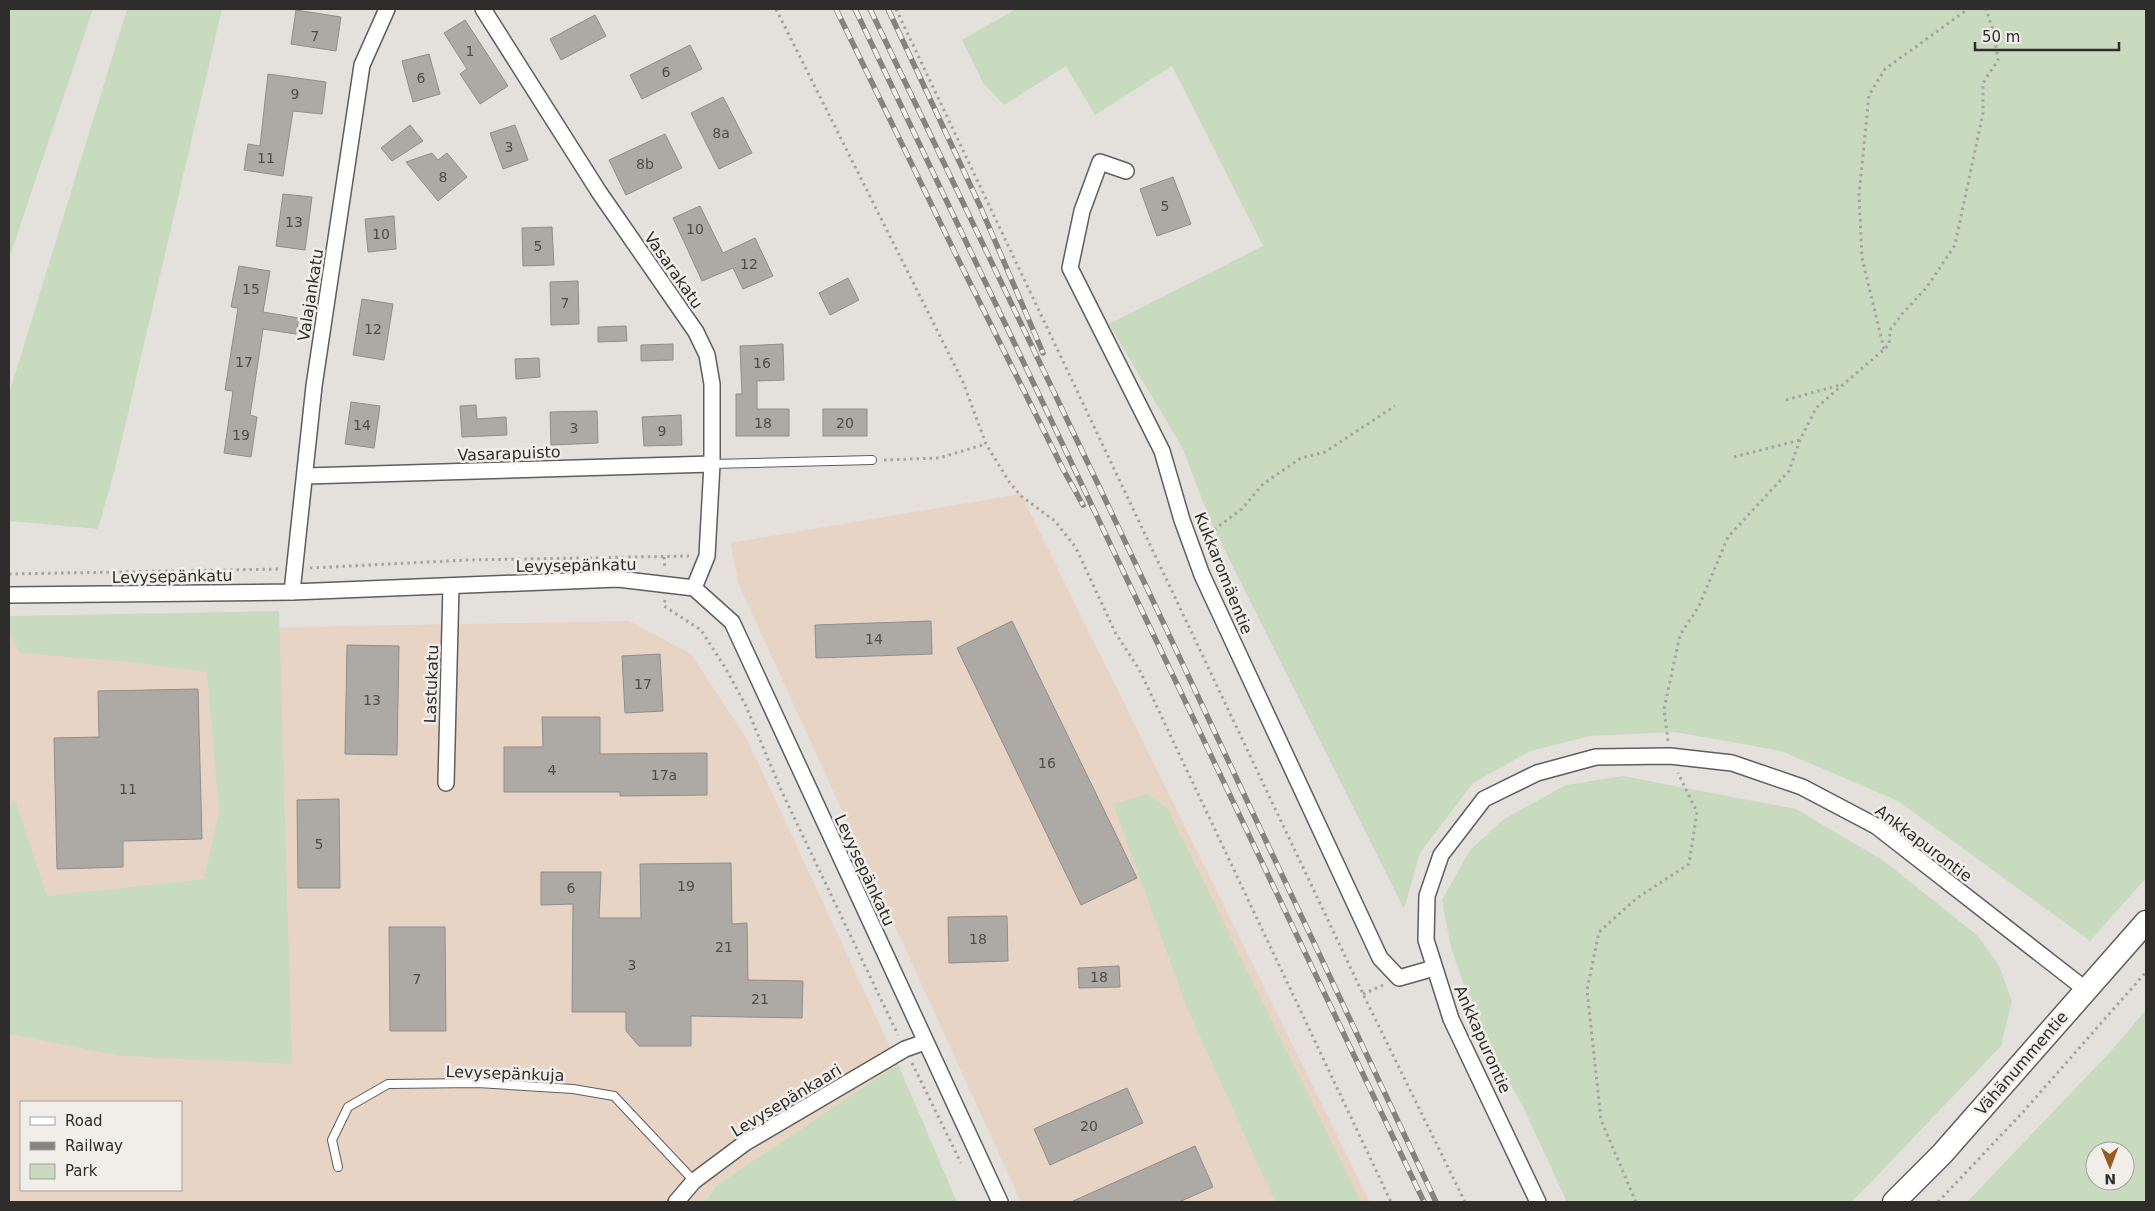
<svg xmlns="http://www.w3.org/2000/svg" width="2155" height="1211" viewBox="0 0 2155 1211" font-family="'DejaVu Sans',sans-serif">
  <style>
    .industrial { fill: #e7d4c5; fill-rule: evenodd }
    .green { fill: #c8dbbe; fill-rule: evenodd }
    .building { fill: #adaaa6; stroke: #908d8a }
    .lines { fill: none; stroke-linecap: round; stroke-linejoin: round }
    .lane-casing { stroke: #605d5a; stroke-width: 10 }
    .street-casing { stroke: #605d5a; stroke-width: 18 }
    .secondary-casing { stroke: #605d5a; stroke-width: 25 }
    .path { stroke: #a6a3a0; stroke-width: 3; stroke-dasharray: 2.5 4; stroke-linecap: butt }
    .lane { stroke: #fff; stroke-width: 8 }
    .street { stroke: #fff; stroke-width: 15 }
    .secondary { stroke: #fff; stroke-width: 22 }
    .rail-casing { stroke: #858380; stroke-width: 5.5 }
    .rail { stroke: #f1eeea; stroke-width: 4; stroke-dasharray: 11; stroke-linecap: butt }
    .labels { text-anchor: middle; stroke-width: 5; stroke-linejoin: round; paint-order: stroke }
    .number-label { font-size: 14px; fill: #4e4c4a }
    .street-label { font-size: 16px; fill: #2e2d2b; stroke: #f1eeea }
  </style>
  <rect width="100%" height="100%" fill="#e4e1dd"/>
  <!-- industrial -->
  <g class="industrial">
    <path d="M 1021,494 L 1370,1202 L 1021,1202 L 739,585 L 730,543 Z"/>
    <path d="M 629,621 L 691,654 L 747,739 L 898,1064 L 717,1185 L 704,1202 L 9,1202 L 9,632 ZM 21,1102 L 181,1102 L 181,1190 L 21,1190 Z"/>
  </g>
  <!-- green -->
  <g class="green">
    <path d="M 9,9 L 93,9 L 9,259 Z"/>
    <path d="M 127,9 L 222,9 L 115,469 L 98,529 L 9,521 L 9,394 Z"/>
    <path d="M 1016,9 L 2146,9 L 2146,878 L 2090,941 L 1898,801 L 1781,751 L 1675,732 L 1590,736 L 1530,751 L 1473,783 L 1420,853 L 1404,909 L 1211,523 L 1183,449 L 1109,324 L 1263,246 L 1172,66 L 1095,115 L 1066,66 L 1004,105 L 983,83 L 962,40 Z"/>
    <path d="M 279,611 L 292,1064 L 122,1056 L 9,1034 L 9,808 L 15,799 L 47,896 L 204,879 L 219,812 L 207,672 L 129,662 L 20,653 L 9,631 L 9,616 Z"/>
    <path d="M 1623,776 L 1796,809 L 1884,861 L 1978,936 L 1999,966 L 2012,1001 L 2001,1046 L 1852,1202 L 1567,1202 L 1523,1107 L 1477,1023 L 1451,948 L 1442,900 L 1470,850 L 1504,819 L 1566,785 Z"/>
    <path d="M 1148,794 L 1168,809 L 1361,1202 L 1275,1202 L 1187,1008 L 1113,804 Z"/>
    <path d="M 2146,1010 L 2146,1202 L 1967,1202 L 2110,1052 ZM 2095,1151 L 2125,1151 L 2125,1181 L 2095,1181 Z"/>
    <path d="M 898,1064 L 957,1202 L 704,1202 L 717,1185 Z"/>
  </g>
  <!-- building -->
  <g class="building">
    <path d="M 296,10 L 341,17 L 336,51 L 291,44 Z"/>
    <path d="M 595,15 L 606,36 L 561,60 L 550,39 Z"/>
    <path d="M 465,20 L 508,86 L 480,104 L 460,74 L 467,69 L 444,33 Z"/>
    <path d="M 690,45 L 702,69 L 642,99 L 630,75 Z"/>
    <path d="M 429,54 L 440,94 L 413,102 L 402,61 Z"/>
    <path d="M 268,74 L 326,82 L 322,114 L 293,111 L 283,176 L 244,170 L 248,144 L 260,146 Z"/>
    <path d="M 723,97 L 752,153 L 719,169 L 691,113 Z"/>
    <path d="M 410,125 L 423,141 L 392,161 L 381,148 Z"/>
    <path d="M 515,125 L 528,160 L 503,169 L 490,133 Z"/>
    <path d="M 665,134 L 682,168 L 626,195 L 609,160 Z"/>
    <path d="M 432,153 L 438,160 L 447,153 L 467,177 L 438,201 L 406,162 Z"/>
    <path d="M 1173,177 L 1191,224 L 1157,236 L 1140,189 Z"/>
    <path d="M 283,194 L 312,197 L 305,250 L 276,246 Z"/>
    <path d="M 700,206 L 723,253 L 755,238 L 773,276 L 743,289 L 733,268 L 702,281 L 673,218 Z"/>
    <path d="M 394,216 L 396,249 L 368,252 L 365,219 Z"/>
    <path d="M 552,227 L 554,265 L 523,266 L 522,228 Z"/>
    <path d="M 239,266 L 270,271 L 263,312 L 299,318 L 296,334 L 263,329 L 250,415 L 257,417 L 251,457 L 224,453 L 233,391 L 225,390 L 238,308 L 231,307 Z"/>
    <path d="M 848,278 L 859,300 L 830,315 L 819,293 Z"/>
    <path d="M 578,281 L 579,324 L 551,325 L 550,282 Z"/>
    <path d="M 362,299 L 393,304 L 384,360 L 353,355 Z"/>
    <path d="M 626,326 L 627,341 L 598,342 L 598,327 Z"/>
    <path d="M 673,344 L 673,360 L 641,361 L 641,345 Z"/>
    <path d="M 783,344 L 784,380 L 757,381 L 757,409 L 789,409 L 789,436 L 736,436 L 736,394 L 742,394 L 740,346 Z"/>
    <path d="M 539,358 L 540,377 L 516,379 L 515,359 Z"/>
    <path d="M 351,402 L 380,406 L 374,448 L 345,444 Z"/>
    <path d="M 476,405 L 477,419 L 506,417 L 507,435 L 462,437 L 460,406 Z"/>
    <rect x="823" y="409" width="44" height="27"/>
    <path d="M 597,411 L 598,443 L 551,445 L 550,412 Z"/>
    <path d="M 681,415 L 682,445 L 644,446 L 642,417 Z"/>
    <path d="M 931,621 L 932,654 L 816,658 L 815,625 Z"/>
    <path d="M 1012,621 L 1137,878 L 1081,905 L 957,648 Z"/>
    <path d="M 347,645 L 399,646 L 397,755 L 345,754 Z"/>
    <path d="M 660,654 L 663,711 L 625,713 L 622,656 Z"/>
    <path d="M 198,689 L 202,839 L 123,841 L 123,867 L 57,869 L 54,738 L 99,737 L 98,691 Z"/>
    <path d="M 542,717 L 600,717 L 600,754 L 707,753 L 707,795 L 620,796 L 620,792 L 504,792 L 504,747 L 543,747 Z"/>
    <path d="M 339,799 L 340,888 L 298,888 L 297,800 Z"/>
    <path d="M 731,863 L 732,924 L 747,923 L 748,980 L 803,981 L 802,1018 L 691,1016 L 691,1046 L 639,1046 L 626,1031 L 626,1012 L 572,1012 L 573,904 L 541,905 L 541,872 L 601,872 L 599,918 L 641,918 L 640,864 Z"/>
    <path d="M 1007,916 L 1008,961 L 949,963 L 948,917 Z"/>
    <path d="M 389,927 L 445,927 L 446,1031 L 390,1031 Z"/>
    <path d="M 1119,966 L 1120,987 L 1079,988 L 1078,968 Z"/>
    <path d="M 1127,1088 L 1143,1123 L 1050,1165 L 1034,1129 Z"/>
    <path d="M 1195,1146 L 1213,1187 L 1179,1202 L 1071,1202 Z"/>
  </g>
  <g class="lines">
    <defs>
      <g id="lane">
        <path d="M 712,464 L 872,460"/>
        <path d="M 338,1167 L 332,1140 L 348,1107 L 388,1084 L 478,1083 L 573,1089 L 614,1096 L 694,1181"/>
      </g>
      <g id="street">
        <path d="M 483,9 L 599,192 L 696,332 L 707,355 L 712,384 L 712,464 L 707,556 L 694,588"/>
        <path d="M 1126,171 L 1100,162 L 1082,211 L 1070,268 L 1162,451 L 1182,520 L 1202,575 L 1380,958 L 1399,978 L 1434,968"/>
        <path d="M 306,476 L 712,464"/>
        <path d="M 292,592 L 314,386 L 362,65 L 387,9"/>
        <path d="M 9,595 L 292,592 L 618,579 L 694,588 L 732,622 L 1000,1202"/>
        <path d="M 446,783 L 451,586"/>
        <path d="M 676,1202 L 694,1181 L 745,1143 L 905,1049 L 925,1042"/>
        <path d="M 1538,1202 L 1451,1019 L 1426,940 L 1427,896 L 1441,855 L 1484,799 L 1537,773 L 1596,757 L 1670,756 L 1732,763 L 1802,787 L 1876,826 L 2085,989"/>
      </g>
      <path id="secondary" d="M 1894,1202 L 1942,1154 L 2146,922"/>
    </defs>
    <!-- lane casing -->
    <use href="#lane" class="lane-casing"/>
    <!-- street casing -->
    <use href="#street" class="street-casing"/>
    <!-- secondary casing -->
    <use href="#secondary" class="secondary-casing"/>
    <!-- path -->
    <g class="path">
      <path d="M 776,9 L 963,382 L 986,444 L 1010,483 L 1021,496 L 1055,521 L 1076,548 L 1116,634 L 1139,669 L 1391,1202"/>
      <path d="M 896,9 L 1363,994 L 1465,1202"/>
      <path d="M 1884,349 L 1862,258 L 1859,195 L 1869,95 L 1885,69 L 1968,9"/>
      <path d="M 1786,400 L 1840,385"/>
      <path d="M 1734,457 L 1800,440"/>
      <path d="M 884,460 L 939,458 L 986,444"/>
      <path d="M 1206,540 L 1216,528 L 1242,509 L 1263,484 L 1301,458 L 1325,452 L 1395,406"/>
      <path d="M 664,557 L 665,569"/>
      <path d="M 310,568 L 467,560 L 689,556"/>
      <path d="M 9,574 L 279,569"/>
      <path d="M 665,600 L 664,606 L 701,630 L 726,669 L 746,706 L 781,790 L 898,1035"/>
      <path d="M 1668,741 L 1664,709 L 1680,635 L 1699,606 L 1728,537 L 1789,471 L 1800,440 L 1816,408 L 1889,345 L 1890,330 L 1902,314 L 1927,287 L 1955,245 L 1983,113 L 1983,83 L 1998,60 L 1994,33 L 1986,9"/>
      <path d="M 1363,994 L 1383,985"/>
      <path d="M 912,1063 L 961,1163"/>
      <path d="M 1636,1202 L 1601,1120 L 1587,990 L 1599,932 L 1637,898 L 1689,864 L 1697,812 L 1678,773"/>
      <path d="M 1938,1202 L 2023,1112 L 2146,972"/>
    </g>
    <!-- lane -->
    <use href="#lane" class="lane"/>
    <!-- street -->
    <use href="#street" class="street"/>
    <!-- secondary -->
    <use href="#secondary" class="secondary"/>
    <defs>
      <g id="rail">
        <path d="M 836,9 L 957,257 L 1063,469 L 1083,505"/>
        <path d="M 855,9 L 1424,1202"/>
        <path d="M 870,9 L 1097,482 L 1436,1202"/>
        <path d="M 888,9 L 980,206 L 1043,353"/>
      </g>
    </defs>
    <!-- rail casing -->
    <use href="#rail" class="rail-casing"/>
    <!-- rail -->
    <use href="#rail" class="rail"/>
  </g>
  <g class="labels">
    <!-- number labels -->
    <g class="number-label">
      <text x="315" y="41">7</text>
      <text x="470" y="56">1</text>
      <text x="666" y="77">6</text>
      <text x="421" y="83">6</text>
      <text x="295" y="99">9</text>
      <text x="721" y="138">8a</text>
      <text x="509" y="152">3</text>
      <text x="266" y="163">11</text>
      <text x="645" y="169">8b</text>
      <text x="443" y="182">8</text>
      <text x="1165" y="211">5</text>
      <text x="294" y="227">13</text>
      <text x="695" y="234">10</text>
      <text x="381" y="239">10</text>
      <text x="538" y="251">5</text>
      <text x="749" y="269">12</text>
      <text x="251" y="294">15</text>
      <text x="565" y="308">7</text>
      <text x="373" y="334">12</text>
      <text x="244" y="367">17</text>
      <text x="762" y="368">16</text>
      <text x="763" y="428">18</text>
      <text x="845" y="428">20</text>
      <text x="362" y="430">14</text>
      <text x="574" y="433">3</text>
      <text x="662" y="436">9</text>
      <text x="241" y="440">19</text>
      <text x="874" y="644">14</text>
      <text x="643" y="689">17</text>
      <text x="372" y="705">13</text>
      <text x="1047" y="768">16</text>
      <text x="552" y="775">4</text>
      <text x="664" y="780">17a</text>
      <text x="128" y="794">11</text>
      <text x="319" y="849">5</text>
      <text x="686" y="891">19</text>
      <text x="571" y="893">6</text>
      <text x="978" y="944">18</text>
      <text x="724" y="952">21</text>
      <text x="632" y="970">3</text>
      <text x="1099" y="982">18</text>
      <text x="417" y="984">7</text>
      <text x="760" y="1004">21</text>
      <text x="1089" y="1131">20</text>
    </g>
    <!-- street labels -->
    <g class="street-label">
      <text transform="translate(674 270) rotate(55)" y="6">Vasarakatu</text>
      <text transform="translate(310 295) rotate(-81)" y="6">Valajankatu</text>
      <text transform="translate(509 453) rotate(-2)" y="6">Vasarapuisto</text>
      <text transform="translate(576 565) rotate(-1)" y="6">Levysepänkatu</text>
      <text transform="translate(1224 573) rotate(68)" y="6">Kukkaromäentie</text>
      <text transform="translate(172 576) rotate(-1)" y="6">Levysepänkatu</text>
      <text transform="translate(431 684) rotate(-88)" y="6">Lastukatu</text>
      <text transform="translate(1924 843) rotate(37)" y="6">Ankkapurontie</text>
      <text transform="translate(865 870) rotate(65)" y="6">Levysepänkatu</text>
      <text transform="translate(1483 1039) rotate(66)" y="6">Ankkapurontie</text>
      <text transform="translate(2021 1063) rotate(-49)" y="6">Vähänummentie</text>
      <text transform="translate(505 1073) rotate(2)" y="6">Levysepänkuja</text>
      <text transform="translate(786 1100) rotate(-31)" y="6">Levysepänkaari</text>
    </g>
  </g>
  <!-- border -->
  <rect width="2155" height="1211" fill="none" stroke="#2e2d2b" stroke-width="20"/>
  <!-- legend -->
  <rect x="20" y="1101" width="162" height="90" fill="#f1eeea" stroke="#a3a19e"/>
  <rect x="30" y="1117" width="25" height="8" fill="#ffffff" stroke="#a3a19e"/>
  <text x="65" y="1126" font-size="15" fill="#2e2d2b">Road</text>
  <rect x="30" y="1142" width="25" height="8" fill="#858380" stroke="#a3a19e"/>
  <text x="65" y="1151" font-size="15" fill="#2e2d2b">Railway</text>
  <rect x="30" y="1164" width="25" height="15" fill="#c8dbbe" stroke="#a3a19e"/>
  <text x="65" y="1176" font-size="15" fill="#2e2d2b">Park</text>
  <!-- north arrow -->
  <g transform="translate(2110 1166) rotate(179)"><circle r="24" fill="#f1eeea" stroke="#a3a19e"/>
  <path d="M0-4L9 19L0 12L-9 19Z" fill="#985b1f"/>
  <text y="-8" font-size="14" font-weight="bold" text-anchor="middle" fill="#2e2d2b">N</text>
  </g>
  <!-- scale -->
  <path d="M1975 42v8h144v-8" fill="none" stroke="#2e2d2b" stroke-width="2.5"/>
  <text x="1982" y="42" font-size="15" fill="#2e2d2b" stroke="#f1eeea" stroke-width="4" paint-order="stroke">50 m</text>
</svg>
